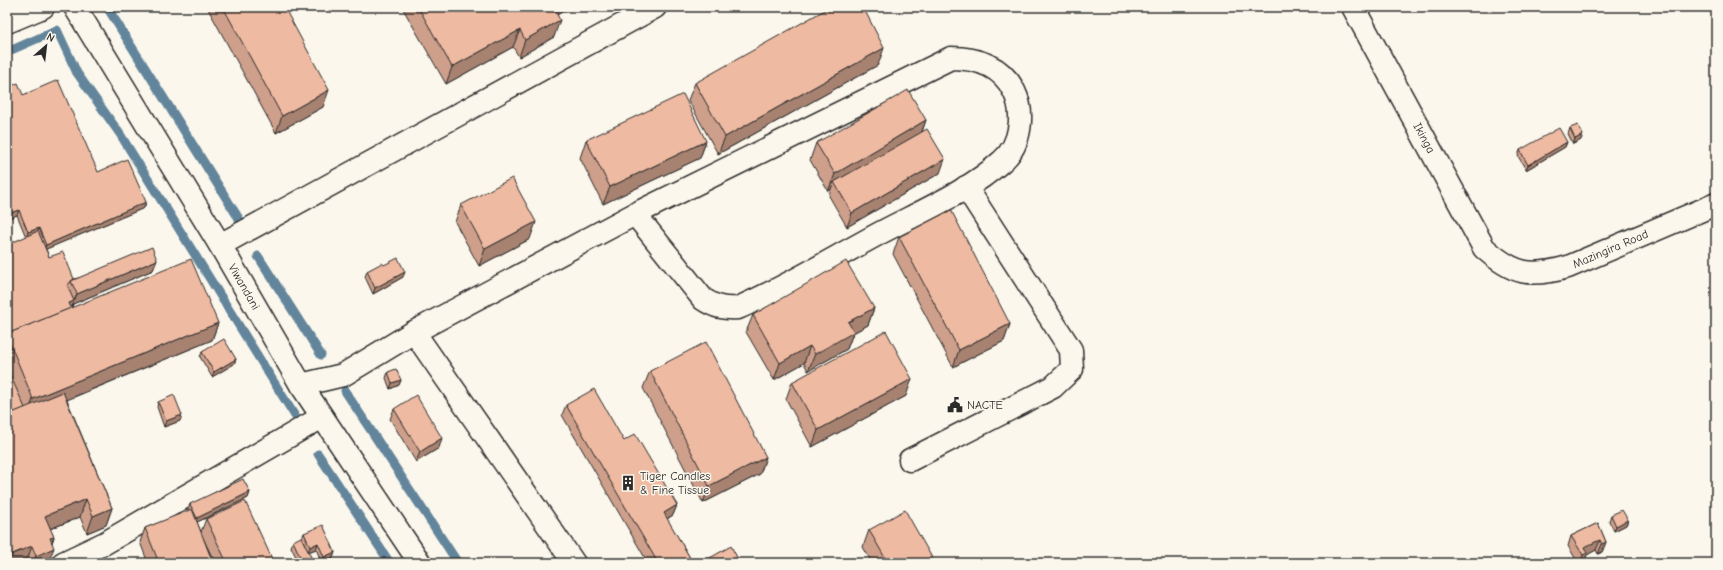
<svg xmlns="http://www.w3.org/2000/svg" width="1723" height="570" viewBox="0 0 1723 570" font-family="'Comic Neue',sans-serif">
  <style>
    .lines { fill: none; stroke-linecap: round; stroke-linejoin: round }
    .stream { stroke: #63859c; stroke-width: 9 }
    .minor-casing { stroke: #2b2b2b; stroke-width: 25 }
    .minor { stroke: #fbf7ec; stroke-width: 22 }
    .wall { fill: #cea08b; stroke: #2b2b2b }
    .shaded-wall { fill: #a78271; stroke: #2b2b2b }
    .building { fill: #efbaa2; stroke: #2b2b2b }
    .labels { text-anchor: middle; stroke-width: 3; stroke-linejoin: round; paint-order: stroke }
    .street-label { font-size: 12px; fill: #2b2b2b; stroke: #fbf7ec }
    .poi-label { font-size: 12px; fill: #2b2b2b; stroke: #fbf7ec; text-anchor: start }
  </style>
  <rect width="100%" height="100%" fill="#fbf7ec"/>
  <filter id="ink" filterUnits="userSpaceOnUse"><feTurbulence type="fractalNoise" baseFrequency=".025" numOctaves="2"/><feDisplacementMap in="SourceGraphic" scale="8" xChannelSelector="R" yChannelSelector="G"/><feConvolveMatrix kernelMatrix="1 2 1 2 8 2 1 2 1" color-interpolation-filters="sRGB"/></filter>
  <g filter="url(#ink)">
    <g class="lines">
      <!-- stream -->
      <g class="stream">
        <path d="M 107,7 L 241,222"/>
        <path d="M 7,52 L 57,30 L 77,73 L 120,134 L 295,416"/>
        <path d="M 258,256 L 321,355"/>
        <path d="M 345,391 L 458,563"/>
        <path d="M 318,454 L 390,563"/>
      </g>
      <defs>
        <g id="minor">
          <path id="s1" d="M 75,7 L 220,245 L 301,385 L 420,563"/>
          <path id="s2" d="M 1353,7 L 1484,248 C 1513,274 1530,278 1568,267 L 1716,204"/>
          <path d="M 7,22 L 43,7"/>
          <path d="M 220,245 L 655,7"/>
          <path d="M 414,332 L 574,563"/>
          <path d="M 301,385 L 343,375 L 414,332 L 635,214 L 951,58 C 977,58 1002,66 1014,91 C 1025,113 1021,145 1002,161 C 971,190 920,212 882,232 C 835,257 787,287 738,308 C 724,309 715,307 703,299 L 635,214"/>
          <path d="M 910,460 L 1053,387 L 1072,369 L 1071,350 L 966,187"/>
          <path d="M 63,563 L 105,543 L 322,417"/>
        </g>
      </defs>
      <!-- minor casing -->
      <use href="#minor" class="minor-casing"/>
      <!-- minor -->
      <use href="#minor" class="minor"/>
    </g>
    <!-- wall -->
    <g class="wall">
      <path d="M 207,7 L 284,7 L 323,107 L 276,133 Z"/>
      <path d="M 402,7 L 571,7 L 557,15 L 554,37 L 519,57 L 513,47 L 446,84 Z"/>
      <path d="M 878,65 L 718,154 L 688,100 L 695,83 Z"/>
      <path d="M 7,88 L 23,95 L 98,172 L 146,202 L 144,208 L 46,249 L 49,257 L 74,279 L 157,260 L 153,270 L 73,304 L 72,307 L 71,307 L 71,308 L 218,323 L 212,340 L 67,400 L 112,508 L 106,525 L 87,533 L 80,517 L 50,529 L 54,537 L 52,543 L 48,563 L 7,563 L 7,245 L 26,237 L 17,215 L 7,219 Z"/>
      <path d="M 926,120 L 922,132 L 940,173 L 847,227 L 829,196 L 831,189 L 828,191 L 810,160 L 816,143 Z"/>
      <path d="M 1570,128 L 1581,140 L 1573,144 L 1568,134 Z"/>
      <path d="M 586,140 L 706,141 L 700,158 L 603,204 L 580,158 Z"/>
      <path d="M 1567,142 L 1565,147 L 1526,170 L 1518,156 L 1520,150 Z"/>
      <path d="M 461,205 L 530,239 L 479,266 L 455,222 Z"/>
      <path d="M 899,237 L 1010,324 L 1004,341 L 953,367 L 893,254 Z"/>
      <path d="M 384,265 L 403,277 L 373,294 L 365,277 L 367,271 Z"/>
      <path d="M 874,308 L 868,325 L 853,333 L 847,349 L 808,371 L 804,363 L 774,380 L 746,332 L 753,315 Z"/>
      <path d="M 202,352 L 236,359 L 234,364 L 212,377 L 200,357 Z"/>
      <path d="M 650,371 L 766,457 L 760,474 L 703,503 L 643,388 Z"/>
      <path d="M 388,372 L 401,380 L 399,385 L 390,389 L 386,378 Z"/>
      <path d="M 792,382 L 906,396 L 812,447 L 786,399 Z"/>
      <path d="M 158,402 L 180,421 L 164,427 L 157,407 Z"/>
      <path d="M 566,405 L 624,441 L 677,505 L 673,515 L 667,519 L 693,563 L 648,563 L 562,415 Z"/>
      <path d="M 394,409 L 439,448 L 416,462 L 390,419 Z"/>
      <path d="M 250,492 L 248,498 L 197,522 L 201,532 L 206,519 L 274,563 L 215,563 L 203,538 L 213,563 L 148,563 L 140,542 L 145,528 L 189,511 L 188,509 L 190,504 Z"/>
      <path d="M 1611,515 L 1628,520 L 1626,525 L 1614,531 L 1609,521 Z"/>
      <path d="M 1598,523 L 1606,542 L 1602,552 L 1598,554 L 1596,550 L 1587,555 L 1583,563 L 1578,563 L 1568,546 L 1571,536 Z"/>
      <path d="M 869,530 L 935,563 L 872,563 L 863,547 Z"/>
      <path d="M 304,533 L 335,552 L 333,558 L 322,563 L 316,549 L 308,552 L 302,538 Z"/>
      <path d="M 293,541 L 314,563 L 299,563 L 291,547 Z"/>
    </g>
    <!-- shaded-wall -->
    <g class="shaded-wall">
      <path d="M 550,7 L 571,7 L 545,21 Z"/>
      <path d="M 560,20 L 554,37 L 519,57 L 525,40 Z"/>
      <path d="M 520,30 L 513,47 L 446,84 L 452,67 Z"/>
      <path d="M 884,48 L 878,65 L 718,154 L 725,137 Z"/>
      <path d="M 329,90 L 323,107 L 276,133 L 282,116 Z"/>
      <path d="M 926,120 L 920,137 L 834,182 L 831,189 L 828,191 L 835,174 Z"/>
      <path d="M 1583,135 L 1581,140 L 1573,144 L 1575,139 Z"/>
      <path d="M 706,141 L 700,158 L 603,204 L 610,187 Z"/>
      <path d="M 1567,142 L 1565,147 L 1526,170 L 1528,165 Z"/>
      <path d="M 945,159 L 940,173 L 847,227 L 852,213 Z"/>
      <path d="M 146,202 L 144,208 L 44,250 L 46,245 Z"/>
      <path d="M 19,210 L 17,215 L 7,219 L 7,214 Z"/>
      <path d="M 536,222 L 530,239 L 479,266 L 485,249 Z"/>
      <path d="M 39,228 L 37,233 L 26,238 L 28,232 Z"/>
      <path d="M 157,260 L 153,270 L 73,304 L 72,307 L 67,309 L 69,303 L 74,301 L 77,294 Z"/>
      <path d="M 405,272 L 403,277 L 373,294 L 375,288 Z"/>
      <path d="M 874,308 L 868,325 L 853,333 L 847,349 L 808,371 L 815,354 L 848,322 Z"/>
      <path d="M 218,323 L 212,340 L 27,416 L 33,399 Z"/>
      <path d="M 1010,324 L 1004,341 L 953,367 L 959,350 Z"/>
      <path d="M 810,346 L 804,363 L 774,380 L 780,363 Z"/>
      <path d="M 236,359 L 234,364 L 212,377 L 214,372 Z"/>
      <path d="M 912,379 L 906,396 L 812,447 L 818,430 Z"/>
      <path d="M 401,380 L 399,385 L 390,389 L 392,383 Z"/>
      <path d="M 182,415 L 180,421 L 164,427 L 166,421 Z"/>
      <path d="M 442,438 L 439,448 L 416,462 L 420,452 Z"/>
      <path d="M 766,457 L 760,474 L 703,503 L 709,486 Z"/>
      <path d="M 250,492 L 248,498 L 195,523 L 197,518 Z"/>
      <path d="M 86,499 L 80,517 L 39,533 L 45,516 Z"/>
      <path d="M 677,505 L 673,515 L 660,523 L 664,513 Z"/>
      <path d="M 112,508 L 106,525 L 87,533 L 93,516 Z"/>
      <path d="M 1628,520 L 1626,525 L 1614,531 L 1616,526 Z"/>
      <path d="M 54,537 L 49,550 L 54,548 L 48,563 L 33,563 L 36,556 L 50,538 Z"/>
      <path d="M 1600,540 L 1596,550 L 1587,555 L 1583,563 L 1580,563 L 1583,555 L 1584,547 Z"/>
      <path d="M 1606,542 L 1602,552 L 1598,554 L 1602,544 Z"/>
      <path d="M 318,543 L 316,549 L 308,552 L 310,547 Z"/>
      <path d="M 32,546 L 26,563 L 7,563 L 10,555 Z"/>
      <path d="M 335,552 L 333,558 L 322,563 L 324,557 Z"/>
    </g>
    <!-- building -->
    <g class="building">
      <path d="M 223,7 L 284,7 L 329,90 L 282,116 Z"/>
      <path d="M 418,7 L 553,7 L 560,20 L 525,40 L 520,30 L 452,67 Z"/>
      <path d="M 830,7 L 863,7 L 884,48 L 725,137 L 695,83 Z"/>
      <path d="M 58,80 L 98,172 L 127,159 L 146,202 L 46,245 L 39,228 L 28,232 L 19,210 L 7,214 L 7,88 L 18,83 L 23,95 Z"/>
      <path d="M 908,90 L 926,120 L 835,174 L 816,143 Z"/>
      <path d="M 683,94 L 706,141 L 610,187 L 586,140 Z"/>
      <path d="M 1578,125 L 1583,135 L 1575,139 L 1570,128 Z"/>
      <path d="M 1559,128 L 1567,142 L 1528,165 L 1520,150 Z"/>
      <path d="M 927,129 L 945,159 L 852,213 L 834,182 Z"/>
      <path d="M 512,178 L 536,222 L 485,249 L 461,205 Z"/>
      <path d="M 951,210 L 1010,324 L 959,350 L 899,237 Z"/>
      <path d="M 38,231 L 49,257 L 63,252 L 74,279 L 71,281 L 70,283 L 67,285 L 74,301 L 69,303 L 71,308 L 7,334 L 7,245 Z"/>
      <path d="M 152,247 L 157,260 L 77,294 L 71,281 Z"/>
      <path d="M 398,258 L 405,272 L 375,288 L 367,271 L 382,263 L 384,265 Z"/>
      <path d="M 191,259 L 218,323 L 33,399 L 7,336 L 7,334 Z"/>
      <path d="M 846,261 L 874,308 L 848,322 L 854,332 L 815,354 L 810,346 L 780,363 L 753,315 Z"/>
      <path d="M 886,331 L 912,379 L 818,430 L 792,382 Z"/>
      <path d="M 224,339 L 236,359 L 214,372 L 202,352 Z"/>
      <path d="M 706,342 L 766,457 L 709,486 L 650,371 Z"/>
      <path d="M 7,368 L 25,408 L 7,415 Z"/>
      <path d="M 396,369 L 401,380 L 392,383 L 388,372 Z"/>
      <path d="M 594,389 L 624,441 L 635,434 L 677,505 L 664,513 L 693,563 L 658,563 L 566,405 Z"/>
      <path d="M 63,392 L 112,508 L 93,516 L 86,499 L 45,516 L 54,537 L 50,538 L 54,548 L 36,556 L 32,546 L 10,555 L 8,548 L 7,549 L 7,415 Z"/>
      <path d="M 174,395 L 182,415 L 166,421 L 158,402 Z"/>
      <path d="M 416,395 L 442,438 L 420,452 L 394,409 Z"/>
      <path d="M 243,479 L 250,492 L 197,518 L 190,504 Z"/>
      <path d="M 245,501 L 274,563 L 227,563 L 206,519 Z"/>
      <path d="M 192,509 L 213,563 L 159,563 L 145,528 Z"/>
      <path d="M 905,510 L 935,563 L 888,563 L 869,530 Z"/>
      <path d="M 1622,510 L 1628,520 L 1616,526 L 1611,515 Z"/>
      <path d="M 1598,523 L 1606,542 L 1602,544 L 1600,540 L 1584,547 L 1587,553 L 1583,555 L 1571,536 Z"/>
      <path d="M 323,525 L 335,552 L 324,557 L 318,543 L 310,547 L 304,533 Z"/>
      <path d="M 301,537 L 314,563 L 303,563 L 293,541 Z"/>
      <path d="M 731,546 L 740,563 L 701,563 Z"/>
      <path d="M 1620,561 L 1621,563 L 1616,563 Z"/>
    </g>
  </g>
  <!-- icons -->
  <defs>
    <symbol id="civic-bare" viewBox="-9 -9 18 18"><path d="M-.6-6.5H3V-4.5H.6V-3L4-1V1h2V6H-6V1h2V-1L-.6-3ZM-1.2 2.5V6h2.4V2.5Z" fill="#2b2b2b" stroke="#fbf7ec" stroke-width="2.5" paint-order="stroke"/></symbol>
    <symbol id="building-bare" viewBox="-9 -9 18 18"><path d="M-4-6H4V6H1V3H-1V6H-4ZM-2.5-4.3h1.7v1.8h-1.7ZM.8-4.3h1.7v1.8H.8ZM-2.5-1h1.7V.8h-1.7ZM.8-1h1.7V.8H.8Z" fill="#2b2b2b" stroke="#fbf7ec" stroke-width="2.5" paint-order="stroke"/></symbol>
  </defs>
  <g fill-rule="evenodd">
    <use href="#civic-bare" x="944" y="394" width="22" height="22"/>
    <use href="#building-bare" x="617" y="472" width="22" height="22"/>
  </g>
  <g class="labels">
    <!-- street labels -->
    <g class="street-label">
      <text dy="4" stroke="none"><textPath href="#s2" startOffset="149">Ikinga</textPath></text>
      <text dy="4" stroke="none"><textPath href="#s2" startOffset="412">Mazingira Road</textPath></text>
      <text dy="4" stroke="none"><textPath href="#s1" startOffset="327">Viwandani</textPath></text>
    </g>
    <!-- poi labels -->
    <g class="poi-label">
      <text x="967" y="409">NACTE</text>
      <text x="640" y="480">Tiger Candles<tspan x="640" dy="14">&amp; Fine Tissue</tspan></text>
    </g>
  </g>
  <!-- margin -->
  <rect width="1723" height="570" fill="none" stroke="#fbf7ec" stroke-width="24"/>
  <rect x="12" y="12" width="1699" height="546" fill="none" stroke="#2b2b2b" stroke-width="1.5" filter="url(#ink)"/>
  <!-- north arrow -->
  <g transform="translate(46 46) rotate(28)" stroke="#fbf7ec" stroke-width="3" paint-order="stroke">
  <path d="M0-3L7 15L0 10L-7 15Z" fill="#2b2b2b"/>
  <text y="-6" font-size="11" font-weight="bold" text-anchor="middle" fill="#2b2b2b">N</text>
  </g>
</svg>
